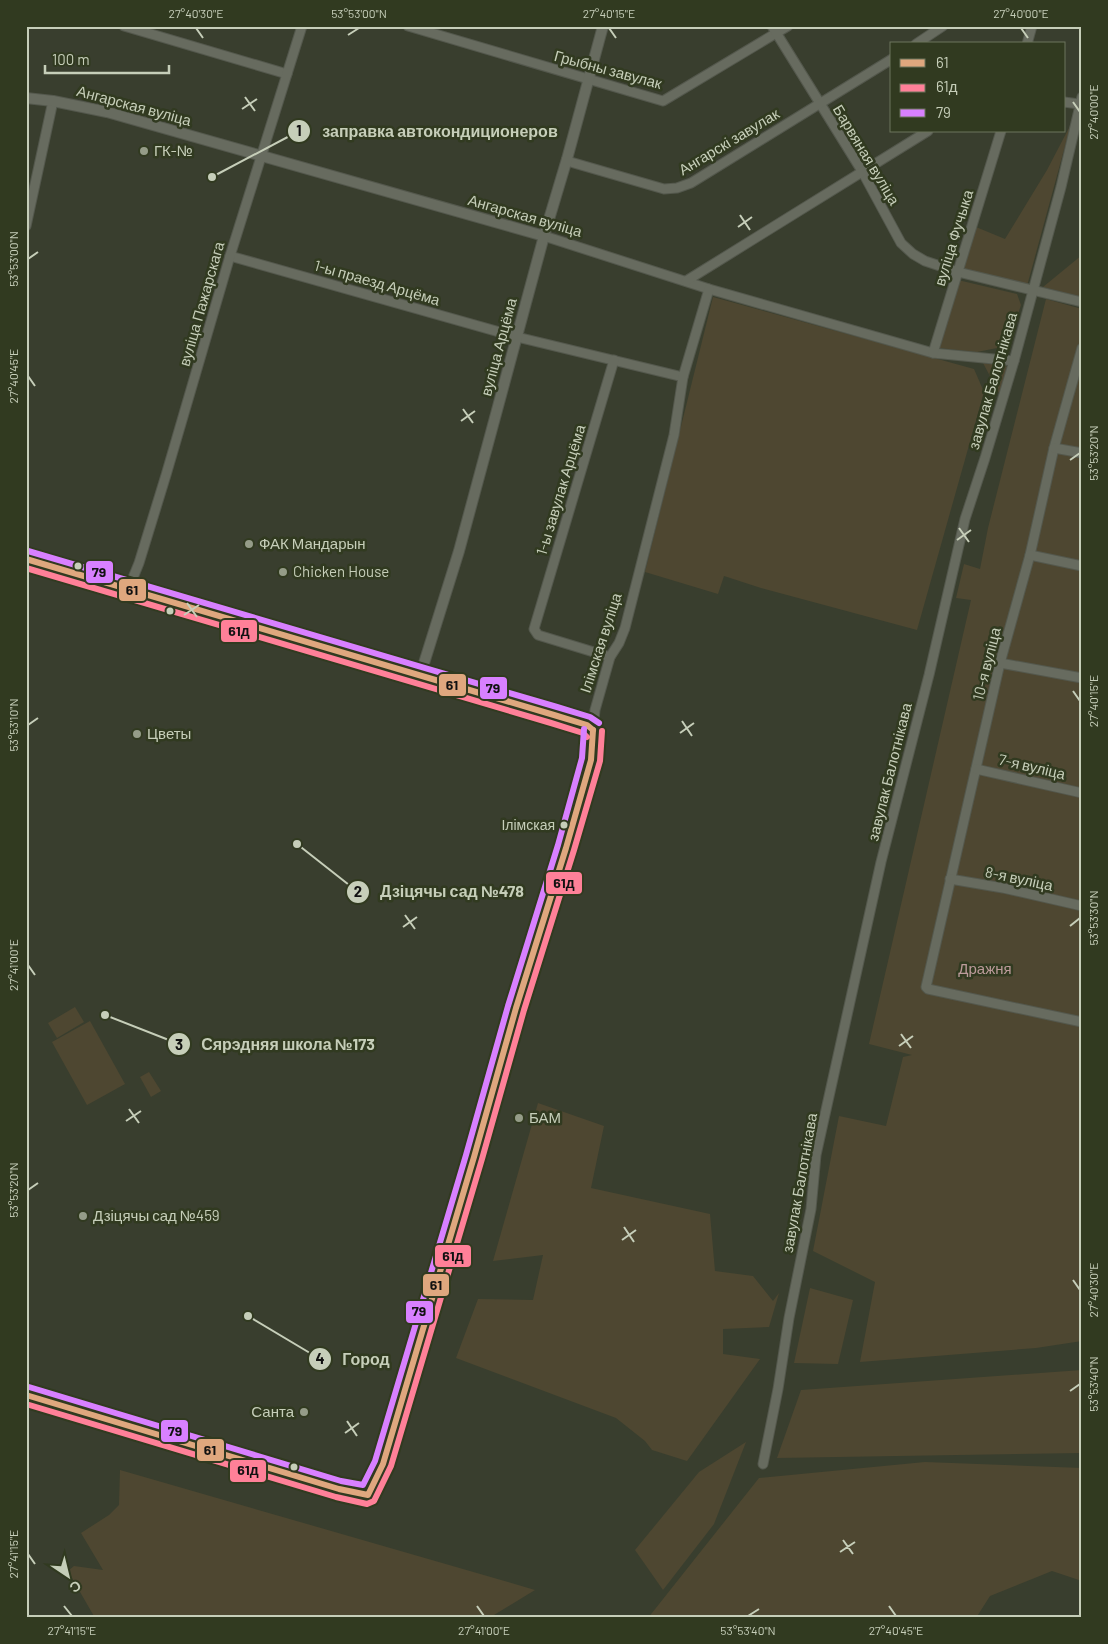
<svg xmlns="http://www.w3.org/2000/svg" width="1108" height="1644" viewBox="0 0 1108 1644" font-family="Barlow,sans-serif">
  <style>
    .green { fill: #4e4731 }
    .lines { fill: none; stroke-linecap: round; stroke-linejoin: round }
    .minor-casing { stroke: #54584d; stroke-width: 11 }
    .tertiary-casing { stroke: #54584d; stroke-width: 12 }
    .minor { stroke: #676b5f; stroke-width: 9 }
    .tertiary { stroke: #676b5f; stroke-width: 10 }
    .bus-1-casing { stroke: #313a20; stroke-width: 10 }
    .bus-2-casing { stroke: #313a20; stroke-width: 10 }
    .bus-3-casing { stroke: #313a20; stroke-width: 10 }
    .bus-1 { stroke: #dfa77e; stroke-width: 6 }
    .bus-2 { stroke: #ff8098; stroke-width: 6 }
    .bus-3 { stroke: #d880ff; stroke-width: 6 }
    .ticks { fill: none; stroke: #c6ceb9; stroke-width: 2 }
    .poi-dot { fill: #959c88; stroke: #313a20; stroke-width: 2 }
    .bus-dot { fill: #c6ceb9; stroke: #313a20; stroke-width: 2 }
    .labels { text-anchor: middle; stroke-width: 5; stroke-linejoin: round; paint-order: stroke }
    .bus-label { font-size: 14px; fill: #c6ceb9; stroke: #313a20; text-anchor: end }
    .street-label { font-size: 15px; fill: #c6ceb9; stroke: #313a20 }
    .poi-label { font-size: 15px; fill: #c6ceb9; stroke: #313a20; text-anchor: start }
    .park-label { font-size: 15px; fill: #bc9b9b; stroke: #313a20 }
    .leader { fill: none; stroke: #c6ceb9; stroke-width: 2 }
    .callout-dot { fill: #c6ceb9; stroke: #313a20; stroke-width: 2 }
    .mark-label { font-size: 15px; text-anchor: middle; font-weight: bold; fill: #111 }
    .callout-label { font-size: 16px; text-anchor: middle; font-weight: bold; fill: #c6ceb9; stroke: #313a20; stroke-width: 5; stroke-linejoin: round; paint-order: stroke }
    .line-badge { stroke: #313a20; stroke-width: 2 }
    .pale-badge-label { font-size: 14px; text-anchor: middle; font-weight: bold; fill: #111 }
    .neatline { fill: none; stroke: #c6ceb9; stroke-width: 2 }
    .ticks-label { font-size: 12px; text-anchor: middle; fill: #c6ceb9 }
  </style>
  <rect width="100%" height="100%" fill="#393e2e"/>
  <!-- green -->
  <g class="green">
    <path d="M 1071,124 L 1027,286 L 963,272 L 976,227 L 1005,239 L 1047,170 Z"/>
    <path d="M 1082,255 L 1082,297 L 1043,287 Z"/>
    <path d="M 958,280 L 1017,294 L 1021,305 L 1010,339 L 1002,347 L 977,352 L 939,348 Z"/>
    <path d="M 713,297 L 974,369 L 984,392 L 917,630 L 761,588 L 724,576 L 718,594 L 645,572 Z"/>
    <path d="M 1046,299 L 1082,309 L 1082,1341 L 1036,1348 L 860,1362 L 875,1282 L 813,1251 L 839,1116 L 886,1126 L 903,1057 L 912,1055 L 869,1044 L 971,600 L 956,598 L 964,564 L 980,569 L 988,528 Z"/>
    <path d="M 983,363 L 1005,365 L 1007,367 L 1000,395 Z"/>
    <path d="M 75,1007 L 84,1022 L 57,1038 L 48,1023 Z"/>
    <path d="M 90,1021 L 125,1084 L 87,1105 L 52,1042 Z"/>
    <path d="M 149,1072 L 161,1091 L 151,1097 L 140,1077 Z"/>
    <path d="M 538,1103 L 604,1126 L 591,1188 L 710,1214 L 715,1271 L 753,1276 L 773,1301 L 779,1293 L 769,1327 L 723,1329 L 723,1354 L 760,1359 L 687,1461 L 652,1450 L 645,1441 L 616,1418 L 456,1358 L 478,1299 L 533,1300 L 543,1255 L 493,1261 Z"/>
    <path d="M 810,1288 L 853,1300 L 838,1364 L 794,1363 Z"/>
    <path d="M 1082,1370 L 1082,1453 L 777,1458 L 801,1390 Z"/>
    <path d="M 746,1442 L 714,1524 L 663,1590 L 635,1550 L 699,1472 Z"/>
    <path d="M 925,1462 L 1082,1468 L 1082,1581 L 1052,1571 L 990,1596 L 976,1618 L 648,1618 L 759,1478 Z"/>
    <path d="M 120,1470 L 508,1582 L 535,1590 L 489,1618 L 95,1618 L 68,1571 L 74,1566 L 103,1570 L 81,1533 L 109,1515 L 119,1505 Z"/>
  </g>
  <g class="lines">
    <defs>
      <g id="minor">
        <path d="M 124,26 L 287,74"/>
        <path d="M 408,26 L 663,101 L 788,26"/>
        <path d="M 772,26 L 862,171 L 901,243 L 913,254 L 925,261 L 958,272 L 1082,302"/>
        <path d="M 916,44 L 943,26"/>
        <path d="M 1027,44 L 1032,26"/>
        <path d="M 1064,102 L 1079,104"/>
        <path d="M 567,161 L 664,189 L 677,188 L 691,183 L 892,59"/>
        <path d="M 26,226 L 53,101"/>
        <path d="M 544,236 L 709,289 L 933,353 L 1014,361"/>
        <path d="M 230,256 L 517,337 L 683,377"/>
        <path d="M 686,281 L 928,131"/>
        <path d="M 1082,348 L 1054,448 L 1030,555 L 1000,663 L 926,987 L 928,989 L 1082,1022"/>
        <path d="M 933,353 L 1001,131"/>
        <path d="M 1054,448 L 1082,453"/>
        <path d="M 1030,555 L 1082,566"/>
        <path d="M 128,590 L 139,563 L 166,475 L 230,256 L 302,26"/>
        <path d="M 610,657 L 538,635 L 534,629 L 614,360"/>
        <path d="M 1000,663 L 1082,678"/>
        <path d="M 593,730 L 595,710 L 610,657 L 619,643 L 625,628 L 674,435 L 683,377 L 709,289"/>
        <path d="M 976,769 L 1082,793"/>
        <path d="M 950,879 L 1003,888 L 1082,906"/>
        <path d="M 763,1464 L 778,1389 L 789,1318 L 811,1209 L 816,1155 L 881,862 L 929,675 L 965,519 L 985,458 L 1014,361 L 1061,187 L 1082,97"/>
      </g>
      <g id="tertiary">
        <path d="M 26,98 L 53,101 L 107,112 L 544,236"/>
        <path d="M 26,559 L 554,715 L 587,725 L 593,730 L 591,760 L 566,848 L 516,1008 L 474,1157 L 383,1464 L 368,1495 L 339,1489 L 26,1395"/>
        <path d="M 420,676 L 459,551 L 544,236 L 567,159 L 603,26"/>
      </g>
    </defs>
    <!-- minor casing -->
    <use href="#minor" class="minor-casing"/>
    <!-- tertiary casing -->
    <use href="#tertiary" class="tertiary-casing"/>
    <!-- minor -->
    <use href="#minor" class="minor"/>
    <!-- tertiary -->
    <use href="#tertiary" class="tertiary"/>
    <defs>
      <g id="bus-1">
        <path d="M 26,559 L 554,715 L 587,725 L 593,730"/>
        <path d="M 26,1395 L 339,1489 L 368,1495 L 383,1464 L 474,1157 L 516,1008 L 566,848 L 591,760 L 593,730"/>
      </g>
      <g id="bus-2">
        <path d="M 26,568 L 551,723 L 583,733 L 587,737"/>
        <path d="M 26,1404 L 336,1497 L 367,1504 L 374,1501 L 391,1466 L 482,1159 L 524,1010 L 574,850 L 600,761 L 602,731"/>
      </g>
      <g id="bus-3">
        <path d="M 28,551 L 557,707 L 590,717 L 599,723"/>
        <path d="M 29,1387 L 341,1481 L 363,1485 L 375,1461 L 466,1155 L 508,1006 L 558,845 L 582,758 L 584,729"/>
      </g>
    </defs>
    <!-- bus-1 casing -->
    <use href="#bus-1" class="bus-1-casing"/>
    <!-- bus-2 casing -->
    <use href="#bus-2" class="bus-2-casing"/>
    <!-- bus-3 casing -->
    <use href="#bus-3" class="bus-3-casing"/>
    <!-- bus-1 -->
    <use href="#bus-1" class="bus-1"/>
    <!-- bus-2 -->
    <use href="#bus-2" class="bus-2"/>
    <!-- bus-3 -->
    <use href="#bus-3" class="bus-3"/>
  </g>
  <!-- ticks -->
  <path class="ticks" d="M 196,28 L 203,38M 609,28 L 616,38M 1021,28 L 1028,38M 348,35 L 359,28M 245,97 L 255,111M 1073,102 L 1080,112M 242,109 L 257,99M 740,215 L 750,230M 738,227 L 752,217M 28,259 L 38,252M 28,376 L 35,386M 463,409 L 473,423M 461,421 L 475,411M 1070,460 L 1080,453M 959,528 L 969,542M 957,540 L 971,530M 187,603 L 197,617M 184,615 L 199,605M 1073,691 L 1080,701M 682,721 L 692,736M 28,725 L 38,718M 680,733 L 694,723M 405,915 L 415,929M 1070,926 L 1080,918M 403,927 L 417,917M 28,965 L 35,975M 901,1034 L 911,1048M 899,1046 L 913,1036M 129,1109 L 139,1123M 126,1121 L 141,1111M 28,1190 L 38,1183M 624,1227 L 634,1242M 622,1240 L 636,1230M 1073,1280 L 1080,1290M 1070,1391 L 1080,1384M 347,1421 L 357,1436M 345,1433 L 359,1423M 843,1540 L 853,1554M 840,1552 L 855,1542M 28,1554 L 35,1564M 64,1606 L 72,1616M 477,1606 L 484,1616M 889,1606 L 896,1616M 748,1616 L 759,1609"/>
  <!-- markers -->
  <g class="poi-dot">
    <circle cx="144" cy="151" r="5"/>
    <circle cx="249" cy="544" r="5"/>
    <circle cx="283" cy="572" r="5"/>
    <circle cx="137" cy="734" r="5"/>
    <circle cx="519" cy="1118" r="5"/>
    <circle cx="83" cy="1216" r="5"/>
    <circle cx="304" cy="1412" r="5"/>
  </g>
  <g class="bus-dot">
    <circle cx="78" cy="566" r="4.5"/>
    <circle cx="170" cy="611" r="4.5"/>
    <circle cx="564" cy="825" r="4.5"/>
    <circle cx="294" cy="1467" r="4.5"/>
  </g>
  <g class="labels">
    <!-- bus labels -->
    <g class="bus-label">
      <text x="555" y="830">Ілімская</text>
    </g>
    <!-- street labels -->
    <g class="street-label">
      <text transform="translate(608 70) rotate(15)" y="5">Грыбны завулак</text>
      <text transform="translate(134 106) rotate(15)" y="5">Ангарская вуліца</text>
      <text transform="translate(729 142) rotate(-31)" y="5">Ангарскі завулак</text>
      <text transform="translate(866 155) rotate(59)" y="5">Барвяная вуліца</text>
      <text transform="translate(525 216) rotate(16)" y="5">Ангарская вуліца</text>
      <text transform="translate(954 238) rotate(-73)" y="5">вуліца Фучыка</text>
      <text transform="translate(377 283) rotate(16)" y="5">1-ы праезд Арцёма</text>
      <text transform="translate(202 304) rotate(-74)" y="5">вуліца Пажарскага</text>
      <text transform="translate(499 347) rotate(-75)" y="5">вуліца Арцёма</text>
      <text transform="translate(993 381) rotate(-74)" y="5">завулак Балотнікава</text>
      <text transform="translate(561 490) rotate(-73)" y="5">1-ы завулак Арцёма</text>
      <text transform="translate(601 643) rotate(-72)" y="5">Ілімская вуліца</text>
      <text transform="translate(987 664) rotate(-76)" y="5">10-я вуліца</text>
      <text transform="translate(1032 767) rotate(13)" y="5">7-я вуліца</text>
      <text transform="translate(890 772) rotate(-76)" y="5">завулак Балотнікава</text>
      <text transform="translate(1019 879) rotate(12)" y="5">8-я вуліца</text>
      <text transform="translate(800 1183) rotate(-80)" y="5">завулак Балотнікава</text>
    </g>
    <!-- poi labels -->
    <g class="poi-label">
      <text x="154" y="156">ГК-№</text>
      <text x="259" y="549">ФАК Мандарын</text>
      <text x="293" y="577">Chicken House</text>
      <text x="147" y="739">Цветы</text>
      <text x="529" y="1123">БАМ</text>
      <text x="93" y="1221">Дзіцячы сад №459</text>
      <text x="294" y="1417" text-anchor="end">Санта</text>
    </g>
    <!-- park labels -->
    <g class="park-label">
      <text x="985" y="974">Дражня</text>
    </g>
  </g>
  <!-- callouts -->
  <path class="leader" d="M212 177L299 131M297 844L358 892M105 1015L179 1044M248 1316L320 1359"/>
  <g class="callout-dot">
    <circle cx="212" cy="177" r="5"/>
    <circle cx="297" cy="844" r="5"/>
    <circle cx="105" cy="1015" r="5"/>
    <circle cx="248" cy="1316" r="5"/>
    <circle cx="299" cy="131" r="12"/>
    <circle cx="358" cy="892" r="12"/>
    <circle cx="179" cy="1044" r="12"/>
    <circle cx="320" cy="1359" r="12"/>
  </g>
  <g class="mark-label">
    <text x="299" y="136">1</text>
    <text x="358" y="897">2</text>
    <text x="179" y="1050">3</text>
    <text x="320" y="1364">4</text>
  </g>
  <g class="callout-label">
    <text x="440" y="137">заправка автокондиционеров</text>
    <text x="452" y="897">Дзіцячы сад №478</text>
    <text x="288" y="1050">Сярэдняя школа №173</text>
    <text x="366" y="1365">Город</text>
  </g>
  <g class="line-badge">
    <rect x="85" y="560" width="29" height="24" rx="5" fill="#d880ff"/>
    <rect x="118" y="578" width="29" height="24" rx="5" fill="#dfa77e"/>
    <rect x="220" y="619" width="38" height="24" rx="5" fill="#ff8098"/>
    <rect x="438" y="673" width="29" height="24" rx="5" fill="#dfa77e"/>
    <rect x="479" y="676" width="29" height="24" rx="5" fill="#d880ff"/>
    <rect x="545" y="871" width="38" height="24" rx="5" fill="#ff8098"/>
    <rect x="434" y="1244" width="38" height="24" rx="5" fill="#ff8098"/>
    <rect x="422" y="1273" width="28" height="24" rx="5" fill="#dfa77e"/>
    <rect x="405" y="1300" width="29" height="24" rx="5" fill="#d880ff"/>
    <rect x="160" y="1419" width="29" height="24" rx="5" fill="#d880ff"/>
    <rect x="196" y="1438" width="29" height="24" rx="5" fill="#dfa77e"/>
    <rect x="229" y="1459" width="38" height="24" rx="5" fill="#ff8098"/>
  </g>
  <g class="pale-badge-label">
    <text x="99" y="577">79</text>
    <text x="132" y="595">61</text>
    <text x="239" y="636">61д</text>
    <text x="452" y="690">61</text>
    <text x="493" y="693">79</text>
    <text x="564" y="888">61д</text>
    <text x="453" y="1261">61д</text>
    <text x="436" y="1290">61</text>
    <text x="419" y="1316">79</text>
    <text x="175" y="1436">79</text>
    <text x="210" y="1455">61</text>
    <text x="248" y="1475">61д</text>
  </g>
  <!-- border -->
  <rect width="1108" height="1644" fill="none" stroke="#313a20" stroke-width="55"/>
  <!-- legend -->
  <rect x="890" y="42" width="175" height="90" fill="#313a20" stroke="#6d755d"/>
  <rect x="900" y="59" width="25" height="8" fill="#dfa77e" stroke="#6d755d"/>
  <text x="936" y="68" font-size="15" fill="#c6ceb9">61</text>
  <rect x="900" y="84" width="25" height="8" fill="#ff8098" stroke="#6d755d"/>
  <text x="936" y="92" font-size="15" fill="#c6ceb9">61д</text>
  <rect x="900" y="109" width="25" height="8" fill="#d880ff" stroke="#6d755d"/>
  <text x="936" y="118" font-size="15" fill="#c6ceb9">79</text>
  <!-- north arrow -->
  <g transform="translate(68 1576) rotate(145)" stroke="#313a20" stroke-width="4" paint-order="stroke">
  <path d="M0-4L9 19L0 12L-9 19Z" fill="#c6ceb9"/>
  <text y="-8" font-size="14" font-weight="bold" text-anchor="middle" fill="#c6ceb9">С</text>
  </g>
  <!-- scale -->
  <path d="M45 65v8h124v-8" fill="none" stroke="#c6ceb9" stroke-width="2.5"/>
  <text x="52" y="65" font-size="15" fill="#c6ceb9" stroke="#313a20" stroke-width="4" paint-order="stroke">100 m</text>
  <rect x="28" y="28" width="1052" height="1588" class="neatline"/>
  <g class="ticks-label">
    <text x="196" y="18">27°40'30"E</text>
    <text x="359" y="18">53°53'00"N</text>
    <text x="609" y="18">27°40'15"E</text>
    <text x="1021" y="18">27°40'00"E</text>
    <text transform="translate(1094 112) rotate(-90)" y="4">27°40'00"E</text>
    <text transform="translate(14 259) rotate(-90)" y="4">53°53'00"N</text>
    <text transform="translate(14 376) rotate(-90)" y="4">27°40'45"E</text>
    <text transform="translate(1094 453) rotate(-90)" y="4">53°53'20"N</text>
    <text transform="translate(1094 701) rotate(-90)" y="4">27°40'15"E</text>
    <text transform="translate(14 725) rotate(-90)" y="4">53°53'10"N</text>
    <text transform="translate(1094 918) rotate(-90)" y="4">53°53'30"N</text>
    <text transform="translate(14 965) rotate(-90)" y="4">27°41'00"E</text>
    <text transform="translate(14 1190) rotate(-90)" y="4">53°53'20"N</text>
    <text transform="translate(1094 1290) rotate(-90)" y="4">27°40'30"E</text>
    <text transform="translate(1094 1384) rotate(-90)" y="4">53°53'40"N</text>
    <text transform="translate(14 1554) rotate(-90)" y="4">27°41'15"E</text>
    <text x="72" y="1635">27°41'15"E</text>
    <text x="484" y="1635">27°41'00"E</text>
    <text x="748" y="1635">53°53'40"N</text>
    <text x="896" y="1635">27°40'45"E</text>
  </g>
</svg>
